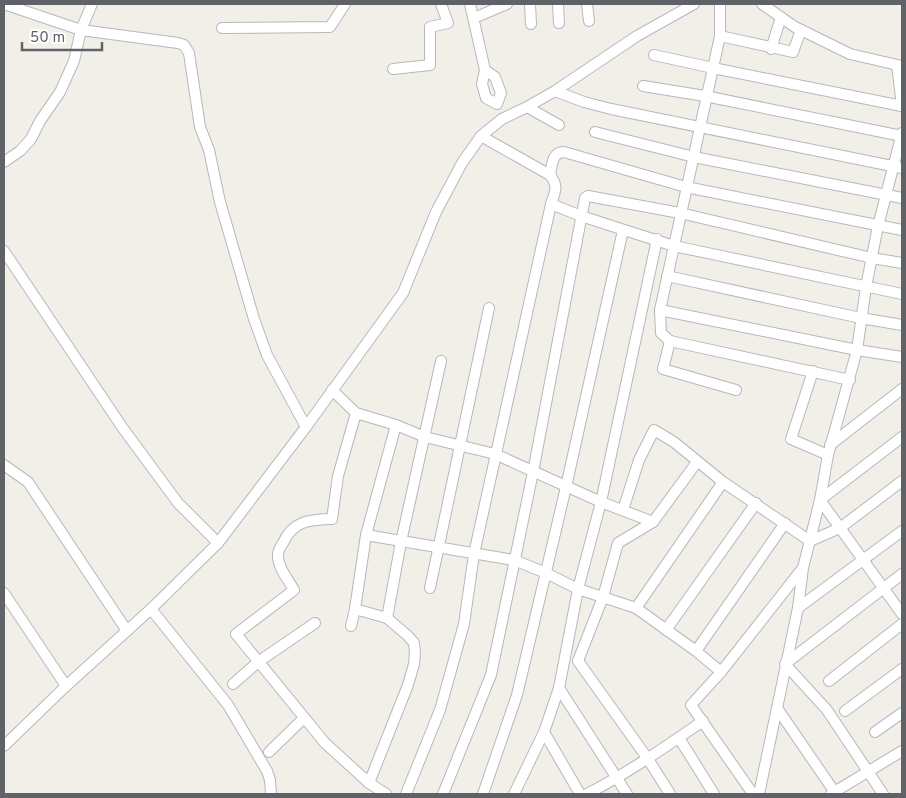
<svg xmlns="http://www.w3.org/2000/svg" width="906" height="798" viewBox="0 0 906 798" font-family="Overpass,sans-serif">
  <style>
    .lines { fill: none; stroke-linecap: round; stroke-linejoin: round }
    .minor-casing { stroke: #b5b8bc; stroke-width: 12 }
    .minor { stroke: #fff; stroke-width: 10 }
  </style>
  <rect width="100%" height="100%" fill="#f1efe8"/>
  <g class="lines">
    <defs>
      <g id="minor">
        <path d="M 4,4 L 81,30 L 178,43 L 184,45 L 189,53 L 200,127 L 209,150 L 220,202 L 254,319 L 267,355 L 306,427"/>
        <path d="M 470,4 L 485,70"/>
        <path d="M 530,4 L 531,24"/>
        <path d="M 558,4 L 559,23"/>
        <path d="M 587,4 L 589,21"/>
        <path d="M 762,4 L 795,27 L 850,54 L 902,66"/>
        <path d="M 474,18 L 507,4"/>
        <path d="M 222,28 L 330,27 L 345,4"/>
        <path d="M 720,36 L 793,52 L 801,30"/>
        <path d="M 771,49 L 781,17"/>
        <path d="M 654,55 L 713,68 L 720,36 L 720,4"/>
        <path d="M 897,65 L 902,106"/>
        <path d="M 393,69 L 430,65 L 430,27 L 448,23 L 441,4"/>
        <path d="M 485,70 L 495,77 L 501,93 L 497,104 L 486,98 L 482,84 Z"/>
        <path d="M 643,86 L 705,96 L 902,136"/>
        <path d="M 555,91 L 584,102 L 611,109 L 902,168"/>
        <path d="M 527,107 L 559,125"/>
        <path d="M 595,132 L 694,157 L 902,198"/>
        <path d="M 481,136 L 550,175 C 559,187 555,191 551,204 L 581,216 L 674,246 L 902,294"/>
        <path d="M 4,162 L 20,151 L 31,139 L 40,121 L 60,92 L 74,61 L 81,30 L 92,4"/>
        <path d="M 550,175 C 552,165 552,152 564,152 L 686,187 L 902,230"/>
        <path d="M 4,251 L 122,427 L 178,503 L 218,543"/>
        <path d="M 667,276 L 861,318 L 902,325"/>
        <path d="M 660,310 L 857,350 L 902,357"/>
        <path d="M 670,341 L 850,380"/>
        <path d="M 813,371 L 791,439 L 828,455"/>
        <path d="M 332,390 L 356,413 L 396,425 L 425,437 L 495,454 L 601,502 L 653,522"/>
        <path d="M 736,390 L 663,369 L 670,341 L 661,333 L 660,310 L 713,68 L 902,106"/>
        <path d="M 356,413 L 338,476 L 332,519 C 310,520 293,520 283,543 C 281,546 278,551 278,554 C 277,567 288,579 294,590 L 236,634 L 325,743 L 369,783 L 386,794"/>
        <path d="M 902,437 L 820,500 L 902,614"/>
        <path d="M 830,445 L 902,389"/>
        <path d="M 4,465 L 28,482 L 127,631"/>
        <path d="M 623,510 L 639,460 L 654,430 L 674,442 L 723,482 L 810,541 L 840,528 L 902,481"/>
        <path d="M 366,535 L 514,560 L 546,573 L 578,589 L 636,608 L 696,651 L 721,672"/>
        <path d="M 430,588 L 489,308"/>
        <path d="M 4,593 L 66,686"/>
        <path d="M 636,608 L 723,482"/>
        <path d="M 798,608 L 902,531"/>
        <path d="M 151,609 L 228,705 L 267,771 L 270,780 L 271,794"/>
        <path d="M 355,609 L 366,535 L 396,425"/>
        <path d="M 387,618 L 401,542 L 441,361"/>
        <path d="M 351,626 L 355,609 L 387,618 L 408,636 L 414,643 L 415,652 L 414,664 L 408,685 L 369,783"/>
        <path d="M 666,630 L 756,503"/>
        <path d="M 696,651 L 785,523"/>
        <path d="M 829,681 L 902,624"/>
        <path d="M 233,684 L 258,662 L 315,623"/>
        <path d="M 559,688 L 627,794"/>
        <path d="M 777,708 L 836,794"/>
        <path d="M 845,711 L 902,669"/>
        <path d="M 544,732 L 580,794"/>
        <path d="M 875,732 L 902,713"/>
        <path d="M 679,738 L 714,794"/>
        <path d="M 4,746 L 66,686 L 151,609 L 218,543 L 306,427 L 403,293 L 436,212 L 462,163 L 481,136 L 502,119 L 527,107 L 555,91 L 637,36 L 694,4"/>
        <path d="M 269,752 L 304,718"/>
        <path d="M 406,794 L 440,710 L 464,624 L 474,554 L 551,204"/>
        <path d="M 443,794 L 491,675 L 533,472 L 585,198 L 588,196 L 680,213 L 872,258 L 902,263"/>
        <path d="M 483,794 L 517,695 L 566,487 L 623,230"/>
        <path d="M 514,794 L 544,732 L 559,688 L 578,589 L 601,502 L 657,239"/>
        <path d="M 587,794 C 628,773 665,747 703,721"/>
        <path d="M 670,794 L 648,759 L 578,661 L 603,597 L 618,543 L 653,522 L 697,462"/>
        <path d="M 753,794 L 691,705 L 721,672 L 802,569"/>
        <path d="M 759,794 L 798,608 L 803,568 L 820,500 L 828,455 L 857,350 L 866,287 L 878,226 L 902,133"/>
        <path d="M 831,794 L 902,751"/>
        <path d="M 883,794 L 827,710 L 785,664 L 902,574"/>
      </g>
    </defs>
    <!-- minor casing -->
    <use href="#minor" class="minor-casing"/>
    <!-- minor -->
    <use href="#minor" class="minor"/>
  </g>
  <!-- border -->
  <rect width="906" height="798" fill="none" stroke="#5f6368" stroke-width="10"/>
  <!-- scale -->
  <path d="M22 42v8h80v-8" fill="none" stroke="#5f6368" stroke-width="2.5"/>
  <text x="30" y="42" font-size="15" fill="#5f6368" stroke="#ffffff" stroke-width="4" paint-order="stroke">50 m</text>
</svg>
